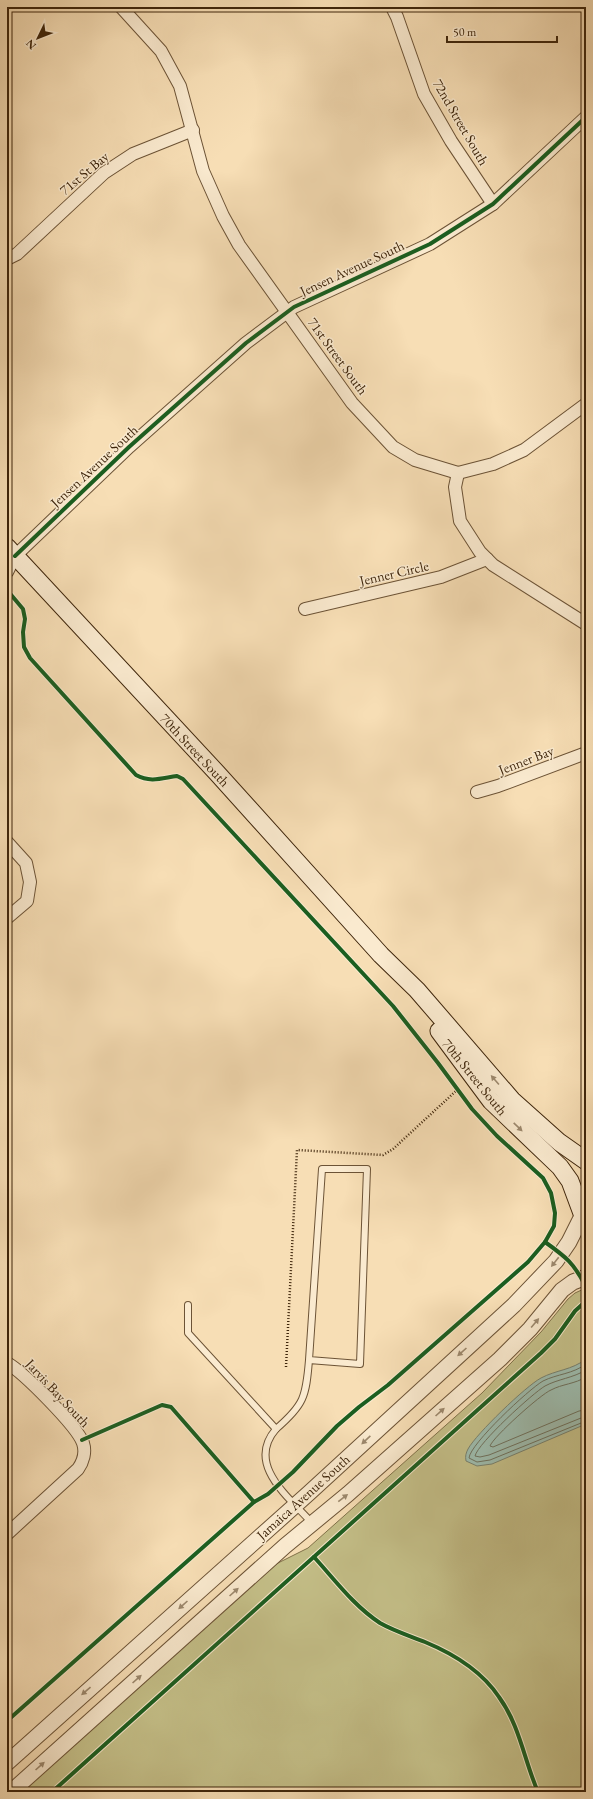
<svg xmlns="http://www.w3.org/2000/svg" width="593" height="1799" viewBox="0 0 593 1799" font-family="'EB Garamond',serif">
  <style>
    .green { fill: #c4bf88; stroke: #81724a }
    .water { fill: #9dbcae; stroke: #77806d }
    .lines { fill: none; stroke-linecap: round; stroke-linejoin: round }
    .shore { stroke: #6e705c; stroke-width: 1 }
    .service-casing { stroke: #6c5336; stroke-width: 8 }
    .minor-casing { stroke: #6c5336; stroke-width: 14 }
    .tertiary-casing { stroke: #6c5336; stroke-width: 17 }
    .secondary-casing { stroke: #3e250b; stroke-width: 19 }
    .path { stroke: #3e250b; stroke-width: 2.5; stroke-dasharray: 1 2; stroke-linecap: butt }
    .service { stroke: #faeacf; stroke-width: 6 }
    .minor { stroke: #faeacf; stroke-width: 12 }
    .tertiary { stroke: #faeacf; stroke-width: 15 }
    .secondary { stroke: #faeacf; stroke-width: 17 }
    .cycleway-casing { stroke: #faeacf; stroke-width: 6 }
    .cycleway { stroke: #1b5e20; stroke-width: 4 }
    .oneway { fill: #9c886d }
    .labels { text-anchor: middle; stroke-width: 3; stroke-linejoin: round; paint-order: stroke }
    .street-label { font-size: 14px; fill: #3e250b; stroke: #faeacf }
  </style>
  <rect width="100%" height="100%" fill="#f7deb5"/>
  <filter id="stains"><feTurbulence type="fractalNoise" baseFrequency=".005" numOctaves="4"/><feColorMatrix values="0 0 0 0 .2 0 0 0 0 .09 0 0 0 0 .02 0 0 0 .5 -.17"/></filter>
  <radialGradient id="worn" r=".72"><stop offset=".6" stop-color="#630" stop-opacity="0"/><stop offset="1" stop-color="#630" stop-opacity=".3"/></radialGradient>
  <!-- green -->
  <path class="green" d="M 586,1288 L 586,1792 L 21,1792 L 274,1565 L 308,1548 L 482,1393 L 541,1332 L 568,1299 L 575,1293 Z"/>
  <!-- water -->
  <path class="water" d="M 586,1359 L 586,1424 L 492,1464 L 477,1466 L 466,1461 C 465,1456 466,1453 468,1449 C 476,1434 526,1386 541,1378 C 556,1370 572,1370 586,1359 Z"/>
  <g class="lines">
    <!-- shore -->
    <g class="shore">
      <path d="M 586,1364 C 573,1374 557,1374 543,1381 C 529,1389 470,1444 469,1458 L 477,1462 L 490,1460 L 586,1421"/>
      <path d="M 586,1370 C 573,1378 558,1379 545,1386 C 533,1393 478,1443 475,1456 L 480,1457 L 489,1455 L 586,1416"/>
      <path d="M 586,1377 C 575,1384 562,1384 551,1390 C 541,1394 493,1437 490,1446 L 493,1447 L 579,1411 L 586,1410"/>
    </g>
    <defs>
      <g id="service">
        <path d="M 188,1305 L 188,1333 L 276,1429 C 245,1465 290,1498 312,1523"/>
        <path d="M 276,1429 C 304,1405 306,1397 309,1360 L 322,1169 L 367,1169 L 360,1364 L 309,1360"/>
      </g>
      <g id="minor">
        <path d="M 121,7 L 161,51 L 180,86 L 203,171 L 223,216 L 239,245 L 352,403 L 393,447 L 415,460 L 458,473"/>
        <path d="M 392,7 L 397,17 L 424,94 L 451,141 L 493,204"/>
        <path d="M 7,259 L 17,254 L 104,173 L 133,154 L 193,130"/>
        <path d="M 458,473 L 455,487 L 460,521 L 480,552 L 493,565 L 586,624"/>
        <path d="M 458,473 L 493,464 L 524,450 L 586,404"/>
        <path d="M 7,572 L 15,556 L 129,447 L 246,343 L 294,307 L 430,244 L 493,204 L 586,117"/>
        <path d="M 305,609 L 441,577 L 487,559"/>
        <path d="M 477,792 L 498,786 L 586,753"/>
        <path d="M 7,842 L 26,863 L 30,882 L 27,901 L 7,918"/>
        <path d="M 7,1363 C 23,1372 77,1426 83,1443 C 86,1452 83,1462 78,1469 L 7,1534"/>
      </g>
      <g id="tertiary">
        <path d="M 7,1763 L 309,1493 L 514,1305 L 556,1261 L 569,1242 L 582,1216"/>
        <path d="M 11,1792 L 285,1546 L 348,1494 L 500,1359 L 530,1329 L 562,1290 L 573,1282 L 586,1277"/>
      </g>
      <g id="secondary">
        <path d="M 7,547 L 217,773 L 381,955 L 417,990 L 512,1100 L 559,1142 L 586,1161"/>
        <path d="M 439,1031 L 491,1101 L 560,1167 L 570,1181 L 583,1216"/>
      </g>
    </defs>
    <!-- service casing -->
    <use href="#service" class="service-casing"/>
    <!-- minor casing -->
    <use href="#minor" class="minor-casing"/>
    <!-- tertiary casing -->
    <use href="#tertiary" class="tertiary-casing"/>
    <!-- secondary casing -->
    <use href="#secondary" class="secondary-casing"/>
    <!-- path -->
    <path class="path" d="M 286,1367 L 297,1150 L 383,1155 L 393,1149 L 457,1090"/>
    <!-- service -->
    <use href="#service" class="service"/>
    <!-- minor -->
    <use href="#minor" class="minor"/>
    <!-- tertiary -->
    <use href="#tertiary" class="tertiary"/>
    <!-- secondary -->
    <use href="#secondary" class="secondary"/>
    <defs>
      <g id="cycleway">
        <path d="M 15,556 L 129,447 L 246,343 L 294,307 L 430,244 L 493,204 L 586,117"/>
        <path d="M 7,590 L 23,609 L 25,619 L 23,632 L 24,647 L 30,658 L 136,775 C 151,783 162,778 177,776 L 183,779 L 393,1006 L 438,1063 L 472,1109 L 497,1136 L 543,1178 L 551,1193 L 555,1213 L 554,1226 L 545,1242 L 528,1262 L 388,1385 L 359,1407 L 337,1426 L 293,1472 L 268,1494 L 254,1502 L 7,1721"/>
        <path d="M 545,1242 C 566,1257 574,1263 586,1287"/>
        <path d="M 82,1440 L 162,1405 L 171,1407 L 254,1502"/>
        <path d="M 314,1557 C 335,1580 354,1606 380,1623 C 394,1631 410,1636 425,1642 C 454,1654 481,1670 499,1697 C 520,1726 524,1760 538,1792"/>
        <path d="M 52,1792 L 541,1353 L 555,1339 L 575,1311 L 586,1301"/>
      </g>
    </defs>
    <!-- cycleway casing -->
    <use href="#cycleway" class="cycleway-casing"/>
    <!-- cycleway -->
    <use href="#cycleway" class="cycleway"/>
  </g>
  <!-- one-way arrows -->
  <defs><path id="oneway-solid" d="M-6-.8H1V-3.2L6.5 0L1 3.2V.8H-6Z"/></defs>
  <g class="oneway">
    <use href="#oneway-solid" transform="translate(495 1080) rotate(-131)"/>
    <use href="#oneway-solid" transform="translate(518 1127) rotate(44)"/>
    <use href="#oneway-solid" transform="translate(555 1262) rotate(128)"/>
    <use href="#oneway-solid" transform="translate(535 1323) rotate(-50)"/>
    <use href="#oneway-solid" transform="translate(462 1352) rotate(138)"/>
    <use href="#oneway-solid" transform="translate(440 1412) rotate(-42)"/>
    <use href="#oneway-solid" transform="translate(366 1440) rotate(137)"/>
    <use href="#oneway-solid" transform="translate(343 1498) rotate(-38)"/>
    <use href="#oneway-solid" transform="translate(234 1592) rotate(-42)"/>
    <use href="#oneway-solid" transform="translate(183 1605) rotate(138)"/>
    <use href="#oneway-solid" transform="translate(137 1679) rotate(-42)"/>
    <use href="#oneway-solid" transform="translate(86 1691) rotate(139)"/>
    <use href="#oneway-solid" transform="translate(40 1766) rotate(-42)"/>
  </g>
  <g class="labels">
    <!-- street labels -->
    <g class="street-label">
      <text transform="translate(461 122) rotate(60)" y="5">72nd Street South</text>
      <text transform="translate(84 173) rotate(-40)" y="5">71st St Bay</text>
      <text transform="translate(352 268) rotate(-25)" y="5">Jensen Avenue South</text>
      <text transform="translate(338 356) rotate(54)" y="5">71st Street South</text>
      <text transform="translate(94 466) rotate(-43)" y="5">Jensen Avenue South</text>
      <text transform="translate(394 573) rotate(-13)" y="5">Jenner Circle</text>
      <text transform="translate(195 750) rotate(47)" y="5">70th Street South</text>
      <text transform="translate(526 760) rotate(-21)" y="5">Jenner Bay</text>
      <text transform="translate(475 1077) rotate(51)" y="5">70th Street South</text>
      <text transform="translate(58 1393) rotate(47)" y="5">Jarvis Bay South</text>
      <text transform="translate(303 1497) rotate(-42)" y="5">Jamaica Avenue South</text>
    </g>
  </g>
  <!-- margin -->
  <rect width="593" height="1799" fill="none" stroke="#f7deb5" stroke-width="24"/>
  <rect x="8" y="8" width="577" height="1783" fill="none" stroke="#3e250b" stroke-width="2"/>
  <rect x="12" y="12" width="569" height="1775" fill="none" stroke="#3e250b"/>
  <!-- north arrow -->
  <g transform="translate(38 38) rotate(227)" stroke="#faeacf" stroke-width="3" paint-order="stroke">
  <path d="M0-3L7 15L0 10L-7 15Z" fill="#3e250b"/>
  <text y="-6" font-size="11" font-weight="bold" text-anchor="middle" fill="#3e250b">N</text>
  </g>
  <!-- scale -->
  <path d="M447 36v6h110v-6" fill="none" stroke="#3e250b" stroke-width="2"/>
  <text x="453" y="36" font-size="12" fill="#3e250b" stroke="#faeacf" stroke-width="3" paint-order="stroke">50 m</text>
  <rect width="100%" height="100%" filter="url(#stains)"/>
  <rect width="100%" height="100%" fill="url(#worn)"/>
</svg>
